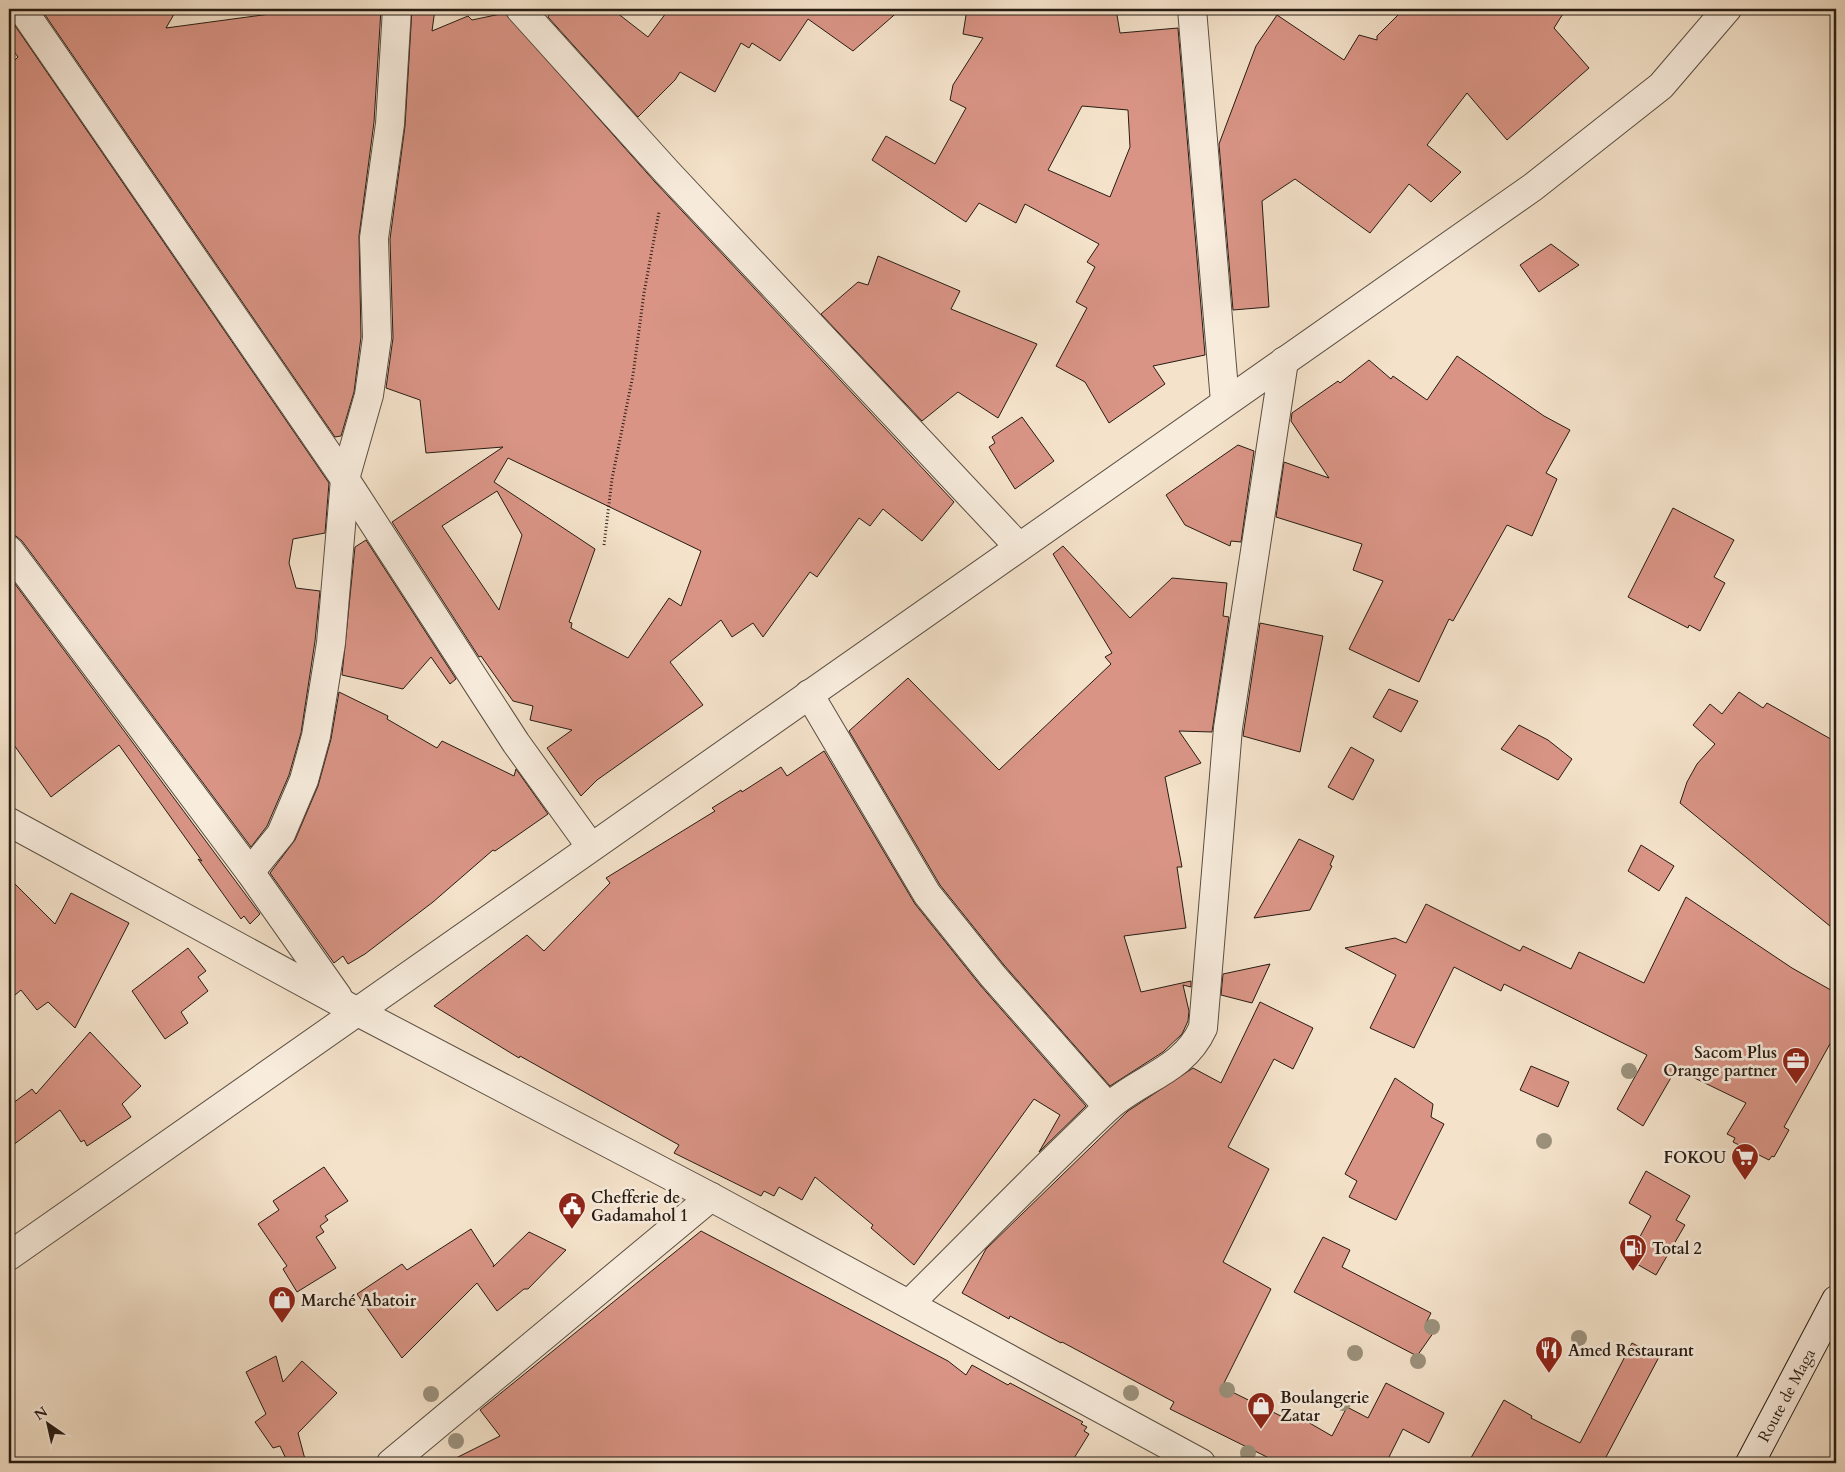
<svg xmlns="http://www.w3.org/2000/svg" width="1845" height="1472" viewBox="0 0 1845 1472" font-family="Cardo,serif">
  <style>
    .building { fill: #d99485; stroke: #271c13; fill-rule: evenodd }
    .lines { fill: none; stroke-linecap: round; stroke-linejoin: round }
    .street-casing { stroke: #5a4e41; stroke-width: 30 }
    .secondary-casing { stroke: #271c13; stroke-width: 30 }
    .path { stroke: #271c13; stroke-width: 3; stroke-dasharray: 1 2.5; stroke-linecap: butt }
    .street { stroke: #f8ecdd; stroke-width: 28 }
    .secondary { stroke: #f8ecdd; stroke-width: 28 }
    .tree { fill: #9b917c }
    .labels { text-anchor: middle; stroke-width: 5; stroke-linejoin: round; paint-order: stroke }
    .poi-label { font-size: 16px; font-weight: bold; fill: #271c13; stroke: #f8ecdd; text-anchor: start }
    .street-label { font-size: 16px; fill: #271c13; stroke: #f8ecdd }
  </style>
  <rect width="100%" height="100%" fill="#f4e2ca"/>
  <filter id="stains"><feTurbulence type="fractalNoise" baseFrequency=".004" numOctaves="4"/><feColorMatrix values="0 0 0 0 .2 0 0 0 0 .09 0 0 0 0 .02 0 0 0 .5 -.17"/></filter>
  <radialGradient id="worn" r=".72"><stop offset=".6" stop-color="#630" stop-opacity="0"/><stop offset="1" stop-color="#630" stop-opacity=".3"/></radialGradient>
  <!-- building -->
  <g class="building">
    <path d="M 41,9 L 177,9 L 166,28 L 270,14 L 270,9 L 381,9 L 374,122 L 359,236 L 361,337 L 354,392 L 341,436 L 335,437 Z"/>
    <path d="M 412,9 L 435,9 L 432,31 L 468,16 L 472,20 L 505,13 L 655,182 L 954,502 L 922,541 L 883,509 L 870,526 L 859,518 L 817,577 L 810,572 L 763,637 L 753,623 L 732,637 L 721,620 L 670,662 L 703,705 L 597,780 L 581,796 L 547,748 L 572,730 L 530,720 L 533,706 L 513,701 L 481,656 L 479,657 L 392,522 L 503,447 L 426,453 L 420,400 L 386,388 L 393,338 L 390,239 L 405,126 ZM 508,458 L 701,551 L 681,606 L 669,598 L 628,658 L 571,628 L 572,623 L 569,622 L 595,549 L 494,482 ZM 497,491 L 522,535 L 499,610 L 442,526 Z"/>
    <path d="M 552,9 L 612,9 L 648,37 L 669,9 L 901,9 L 853,51 L 808,19 L 780,61 L 752,43 L 749,48 L 741,43 L 715,92 L 680,72 L 675,80 L 638,117 L 548,17 Z"/>
    <path d="M 967,9 L 1116,9 L 1120,33 L 1178,28 L 1205,355 L 1153,366 L 1165,384 L 1109,423 L 1085,382 L 1056,366 L 1087,308 L 1076,302 L 1095,267 L 1087,262 L 1099,244 L 1025,204 L 1016,223 L 979,203 L 966,222 L 872,160 L 886,136 L 935,164 L 966,108 L 950,100 L 953,85 L 983,38 L 963,34 ZM 1082,106 L 1128,110 L 1130,147 L 1110,197 L 1048,170 Z"/>
    <path d="M 1404,9 L 1566,9 L 1554,28 L 1589,68 L 1507,140 L 1467,93 L 1427,145 L 1461,172 L 1431,202 L 1409,184 L 1370,233 L 1295,179 L 1262,201 L 1269,307 L 1233,310 L 1219,144 L 1256,46 L 1277,15 L 1344,60 L 1359,35 L 1377,40 L 1377,36 Z"/>
    <path d="M 9,17 L 329,483 L 325,533 L 293,539 L 289,563 L 296,588 L 320,591 L 315,641 L 301,733 L 289,775 L 267,826 L 251,847 L 22,541 L 16,536 L 9,535 L 9,66 L 18,57 L 9,45 Z"/>
    <path d="M 1551,244 L 1579,265 L 1539,292 L 1520,265 Z"/>
    <path d="M 878,256 L 960,291 L 951,309 L 1037,344 L 998,418 L 958,392 L 922,421 L 821,314 L 858,282 L 868,285 Z"/>
    <path d="M 1457,356 L 1544,416 L 1570,430 L 1546,473 L 1557,479 L 1532,536 L 1507,525 L 1453,621 L 1449,619 L 1419,682 L 1349,649 L 1383,581 L 1353,570 L 1362,544 L 1276,517 L 1284,462 L 1329,478 L 1291,421 L 1292,413 L 1338,381 L 1340,383 L 1369,360 L 1391,379 L 1393,376 L 1427,400 Z"/>
    <path d="M 1022,417 L 1054,461 L 1015,489 L 989,447 L 995,443 L 992,437 Z"/>
    <path d="M 1238,445 L 1254,451 L 1241,542 L 1231,541 L 1230,546 L 1185,525 L 1166,495 Z"/>
    <path d="M 1673,508 L 1734,540 L 1714,577 L 1725,583 L 1700,631 L 1689,625 L 1688,628 L 1628,597 Z"/>
    <path d="M 366,540 L 456,679 L 450,684 L 431,657 L 403,689 L 342,675 L 355,547 Z"/>
    <path d="M 1063,546 L 1130,618 L 1172,578 L 1227,583 L 1223,616 L 1229,617 L 1212,732 L 1179,731 L 1201,763 L 1165,777 L 1182,867 L 1177,867 L 1186,928 L 1124,936 L 1141,992 L 1191,981 L 1191,987 L 1183,985 L 1189,1011 L 1188,1021 L 1182,1034 L 1163,1052 L 1110,1086 L 1004,965 L 940,885 L 849,731 L 908,678 L 999,770 L 1111,664 L 1105,657 L 1112,653 L 1053,554 Z"/>
    <path d="M 9,576 L 260,914 L 250,924 L 244,916 L 241,919 L 198,859 L 202,861 L 119,745 L 51,797 L 9,738 Z"/>
    <path d="M 1260,623 L 1323,636 L 1300,752 L 1243,736 Z"/>
    <path d="M 1389,689 L 1418,701 L 1401,732 L 1373,717 Z"/>
    <path d="M 339,692 L 388,716 L 387,719 L 437,748 L 442,741 L 514,776 L 516,769 L 548,814 L 495,851 L 493,850 L 433,902 L 365,954 L 348,964 L 343,956 L 334,963 L 270,873 L 295,840 L 318,786 L 331,739 Z"/>
    <path d="M 1739,692 L 1763,708 L 1767,703 L 1836,742 L 1836,931 L 1680,803 L 1687,782 L 1697,764 L 1715,744 L 1693,725 L 1710,704 L 1722,714 Z"/>
    <path d="M 1519,725 L 1548,740 L 1572,759 L 1558,780 L 1501,749 Z"/>
    <path d="M 1351,747 L 1374,760 L 1353,800 L 1328,787 Z"/>
    <path d="M 824,751 L 915,904 L 980,985 L 1086,1106 L 1039,1152 L 1060,1115 L 1034,1099 L 914,1265 L 871,1228 L 873,1225 L 815,1177 L 802,1200 L 779,1187 L 774,1196 L 764,1191 L 761,1196 L 674,1153 L 679,1145 L 520,1056 L 519,1058 L 434,1006 L 527,935 L 544,951 L 610,883 L 606,878 L 715,811 L 712,808 L 741,790 L 742,792 L 781,767 L 787,776 Z"/>
    <path d="M 1299,839 L 1334,856 L 1330,865 L 1332,866 L 1310,910 L 1254,918 Z"/>
    <path d="M 1641,845 L 1674,866 L 1659,891 L 1628,871 Z"/>
    <path d="M 9,878 L 55,924 L 71,893 L 129,923 L 75,1028 L 48,1002 L 37,1010 L 21,990 L 9,1000 Z"/>
    <path d="M 1686,897 L 1792,968 L 1836,993 L 1836,1033 L 1784,1127 L 1789,1130 L 1774,1157 L 1772,1156 L 1769,1160 L 1733,1142 L 1735,1138 L 1727,1134 L 1746,1103 L 1676,1069 L 1643,1126 L 1617,1109 L 1647,1055 L 1504,984 L 1501,991 L 1454,967 L 1414,1048 L 1370,1028 L 1396,975 L 1345,948 L 1395,938 L 1406,943 L 1426,904 L 1520,951 L 1523,946 L 1571,969 L 1579,952 L 1644,983 Z"/>
    <path d="M 188,948 L 206,971 L 198,977 L 208,991 L 181,1012 L 188,1023 L 165,1039 L 132,991 Z"/>
    <path d="M 1270,964 L 1252,1003 L 1221,995 L 1223,974 Z"/>
    <path d="M 1260,1002 L 1313,1028 L 1293,1069 L 1274,1059 L 1228,1147 L 1269,1169 L 1223,1262 L 1271,1289 L 1222,1387 L 1291,1421 L 1294,1414 L 1332,1436 L 1347,1407 L 1368,1418 L 1386,1383 L 1444,1413 L 1429,1443 L 1403,1429 L 1386,1463 L 1279,1463 L 1170,1409 L 1174,1402 L 1062,1342 L 1061,1343 L 1010,1316 L 1009,1319 L 962,1293 L 986,1249 L 1128,1111 L 1193,1068 L 1221,1083 Z"/>
    <path d="M 90,1032 L 141,1086 L 122,1104 L 131,1117 L 87,1146 L 84,1140 L 81,1142 L 60,1110 L 9,1148 L 9,1106 L 32,1089 L 36,1094 Z"/>
    <path d="M 1531,1066 L 1569,1082 L 1558,1107 L 1520,1090 Z"/>
    <path d="M 1395,1078 L 1433,1104 L 1431,1117 L 1444,1124 L 1396,1220 L 1349,1197 L 1357,1181 L 1345,1174 Z"/>
    <path d="M 324,1167 L 348,1201 L 325,1216 L 328,1220 L 320,1226 L 324,1232 L 316,1237 L 336,1268 L 297,1292 L 283,1269 L 287,1266 L 258,1224 L 279,1210 L 273,1201 Z"/>
    <path d="M 1646,1171 L 1690,1196 L 1676,1220 L 1685,1225 L 1656,1275 L 1628,1259 L 1651,1216 L 1629,1203 Z"/>
    <path d="M 471,1229 L 494,1265 L 493,1267 L 529,1232 L 566,1250 L 528,1289 L 524,1289 L 497,1311 L 477,1283 L 402,1358 L 357,1294 L 402,1264 L 407,1270 Z"/>
    <path d="M 701,1231 L 948,1361 L 966,1375 L 972,1365 L 1008,1385 L 1010,1383 L 1083,1422 L 1081,1424 L 1087,1427 L 1084,1431 L 1089,1434 L 1071,1463 L 446,1463 L 500,1436 L 480,1410 Z"/>
    <path d="M 1323,1237 L 1350,1250 L 1342,1267 L 1431,1313 L 1426,1323 L 1436,1329 L 1417,1356 L 1294,1292 Z"/>
    <path d="M 1632,1343 L 1659,1357 L 1606,1457 L 1618,1463 L 1468,1463 L 1504,1400 L 1532,1416 L 1531,1418 L 1580,1443 Z"/>
    <path d="M 276,1356 L 283,1382 L 302,1361 L 337,1393 L 298,1433 L 306,1463 L 288,1463 L 280,1446 L 273,1448 L 255,1422 L 266,1414 L 246,1372 Z"/>
  </g>
  <g class="lines">
    <defs>
      <g id="street">
        <path d="M 22,9 L 345,479 L 516,743 L 591,847"/>
        <path d="M 520,9 L 667,172 L 1019,547"/>
        <path d="M 1192,9 L 1225,402"/>
        <path d="M 9,550 L 250,872 L 338,997"/>
        <path d="M 809,694 L 927,894 L 992,975 L 1108,1107"/>
        <path d="M 9,822 L 356,1011 L 711,1197 L 1201,1463"/>
        <path d="M 250,872 L 281,834 L 304,780 L 316,736 L 331,643 L 345,479 L 369,395 L 377,338 L 374,238 L 390,124 L 397,9"/>
        <path d="M 9,1256 L 1533,187 L 1661,86 L 1727,9"/>
        <path d="M 909,1304 C 975,1239 1039,1172 1106,1109 C 1139,1078 1183,1072 1203,1028 L 1228,728 L 1284,361"/>
        <path d="M 391,1463 L 711,1197"/>
      </g>
      <path id="secondary" d="M 1750,1463 L 1836,1300"/>
    </defs>
    <!-- street casing -->
    <use href="#street" class="street-casing"/>
    <!-- secondary casing -->
    <use href="#secondary" class="secondary-casing"/>
    <!-- path -->
    <path class="path" d="M 604,545 L 612,479 L 633,375 L 644,293 L 659,212"/>
    <!-- street -->
    <use href="#street" class="street"/>
    <!-- secondary -->
    <use href="#secondary" class="secondary"/>
  </g>
  <!-- trees -->
  <g class="tree">
    <circle cx="1629" cy="1071" r="8"/>
    <circle cx="1544" cy="1141" r="8"/>
    <circle cx="1432" cy="1327" r="8"/>
    <circle cx="1579" cy="1338" r="8"/>
    <circle cx="1355" cy="1353" r="8"/>
    <circle cx="1418" cy="1361" r="8"/>
    <circle cx="1227" cy="1390" r="8"/>
    <circle cx="1131" cy="1393" r="8"/>
    <circle cx="431" cy="1394" r="8"/>
    <circle cx="1343" cy="1403" r="8"/>
    <circle cx="456" cy="1441" r="8"/>
    <circle cx="1248" cy="1453" r="8"/>
  </g>
  <!-- icons -->
  <defs>
    <symbol id="office-pin" viewBox="-11 -11 22 30"><path d="M0 17L-7.5 6A9.5 9.5 0 1 1 7.5 6Z" fill="#8f2418" stroke="#f8ecdd"/><path d="M-6-3h4V-5.5h4V-3h4V5H-6ZM-1-4.5V-3h2v-1.5ZM-6 0V1H6V0Z" fill="#fff"/></symbol>
    <symbol id="supermarket-pin" viewBox="-11 -11 22 30"><path d="M0 17L-7.5 6A9.5 9.5 0 1 1 7.5 6Z" fill="#8f2418" stroke="#f8ecdd"/><path d="M-6-5.5h2.5l.6 2H6L4.5 2H-2.5L-4.4-4H-6ZM-1.5 3.2a1.3 1.3 0 1 0 .1 0ZM3 3.2a1.3 1.3 0 1 0 .1 0Z" fill="#fff"/></symbol>
    <symbol id="civic-pin" viewBox="-11 -11 22 30"><path d="M0 17L-7.5 6A9.5 9.5 0 1 1 7.5 6Z" fill="#8f2418" stroke="#f8ecdd"/><path d="M-.6-6.5H3V-4.5H.6V-3L4-1V1h2V6H-6V1h2V-1L-.6-3ZM-1.2 2.5V6h2.4V2.5Z" fill="#fff"/></symbol>
    <symbol id="fuel-pin" viewBox="-11 -11 22 30"><path d="M0 17L-7.5 6A9.5 9.5 0 1 1 7.5 6Z" fill="#8f2418" stroke="#f8ecdd"/><path d="M-5.5-6h7V0h2V4h1.3V-2.5L3-4.5l.8-.8L6-3V5H2.5V1h-1V6h-7ZM-4.2-4.7v3.2H.2V-4.7Z" fill="#fff"/></symbol>
    <symbol id="shop-pin" viewBox="-11 -11 22 30"><path d="M0 17L-7.5 6A9.5 9.5 0 1 1 7.5 6Z" fill="#8f2418" stroke="#f8ecdd"/><path d="M-5-2.5h2.3a2.7 3.5 0 0 1 5.4 0H5L5.5 6h-11ZM-1.5-2.5h3a1.5 2.3 0 0 0-3 0Z" fill="#fff"/></symbol>
    <symbol id="restaurant-pin" viewBox="-11 -11 22 30"><path d="M0 17L-7.5 6A9.5 9.5 0 1 1 7.5 6Z" fill="#8f2418" stroke="#f8ecdd"/><path d="M-5-6h1v4h1v-4h1v4h1v-4h1v5L-1.5 .5V6h-2V.5L-5-1ZM5-6V6H3V1.5H1.5Q1.5-4 5-6Z" fill="#fff"/></symbol>
  </defs>
  <g fill-rule="evenodd">
    <use href="#office-pin" x="1780" y="1045" width="32" height="43"/>
    <use href="#supermarket-pin" x="1729" y="1141" width="32" height="43"/>
    <use href="#civic-pin" x="556" y="1190" width="32" height="43"/>
    <use href="#fuel-pin" x="1617" y="1232" width="32" height="43"/>
    <use href="#shop-pin" x="266" y="1284" width="32" height="43"/>
    <use href="#restaurant-pin" x="1533" y="1334" width="32" height="43"/>
    <use href="#shop-pin" x="1245" y="1390" width="32" height="43"/>
  </g>
  <g class="labels">
    <!-- poi labels -->
    <g class="poi-label">
      <text x="1777" y="1058" text-anchor="end">Sacom Plus<tspan x="1777" dy="18">Orange partner</tspan></text>
      <text x="1726" y="1163" text-anchor="end">FOKOU</text>
      <text x="591" y="1203">Chefferie de<tspan x="591" dy="18">Gadamahol 1</tspan></text>
      <text x="1652" y="1254">Total 2</text>
      <text x="301" y="1306">Marché Abatoir</text>
      <text x="1568" y="1356">Amed Restaurant</text>
      <text x="1280" y="1403">Boulangerie<tspan x="1280" dy="18">Zatar</tspan></text>
    </g>
    <!-- street labels -->
    <g class="street-label">
      <text transform="translate(1786 1395) rotate(-62)" y="6">Route de Maga</text>
    </g>
  </g>
  <!-- margin -->
  <rect width="1845" height="1472" fill="none" stroke="#f4e2ca" stroke-width="30"/>
  <rect x="10" y="10" width="1825" height="1452" fill="none" stroke="#271c13" stroke-width="2.5"/>
  <rect x="15" y="15" width="1815" height="1442" fill="none" stroke="#271c13"/>
  <!-- north arrow -->
  <g transform="translate(48 1424) rotate(326)" stroke="#f8ecdd" stroke-width="4" paint-order="stroke">
  <path d="M0-4L9 19L0 12L-9 19Z" fill="#271c13"/>
  <text y="-8" font-size="14" font-weight="bold" text-anchor="middle" fill="#271c13">N</text>
  </g>
  <rect width="100%" height="100%" filter="url(#stains)"/>
  <rect width="100%" height="100%" fill="url(#worn)"/>
</svg>
